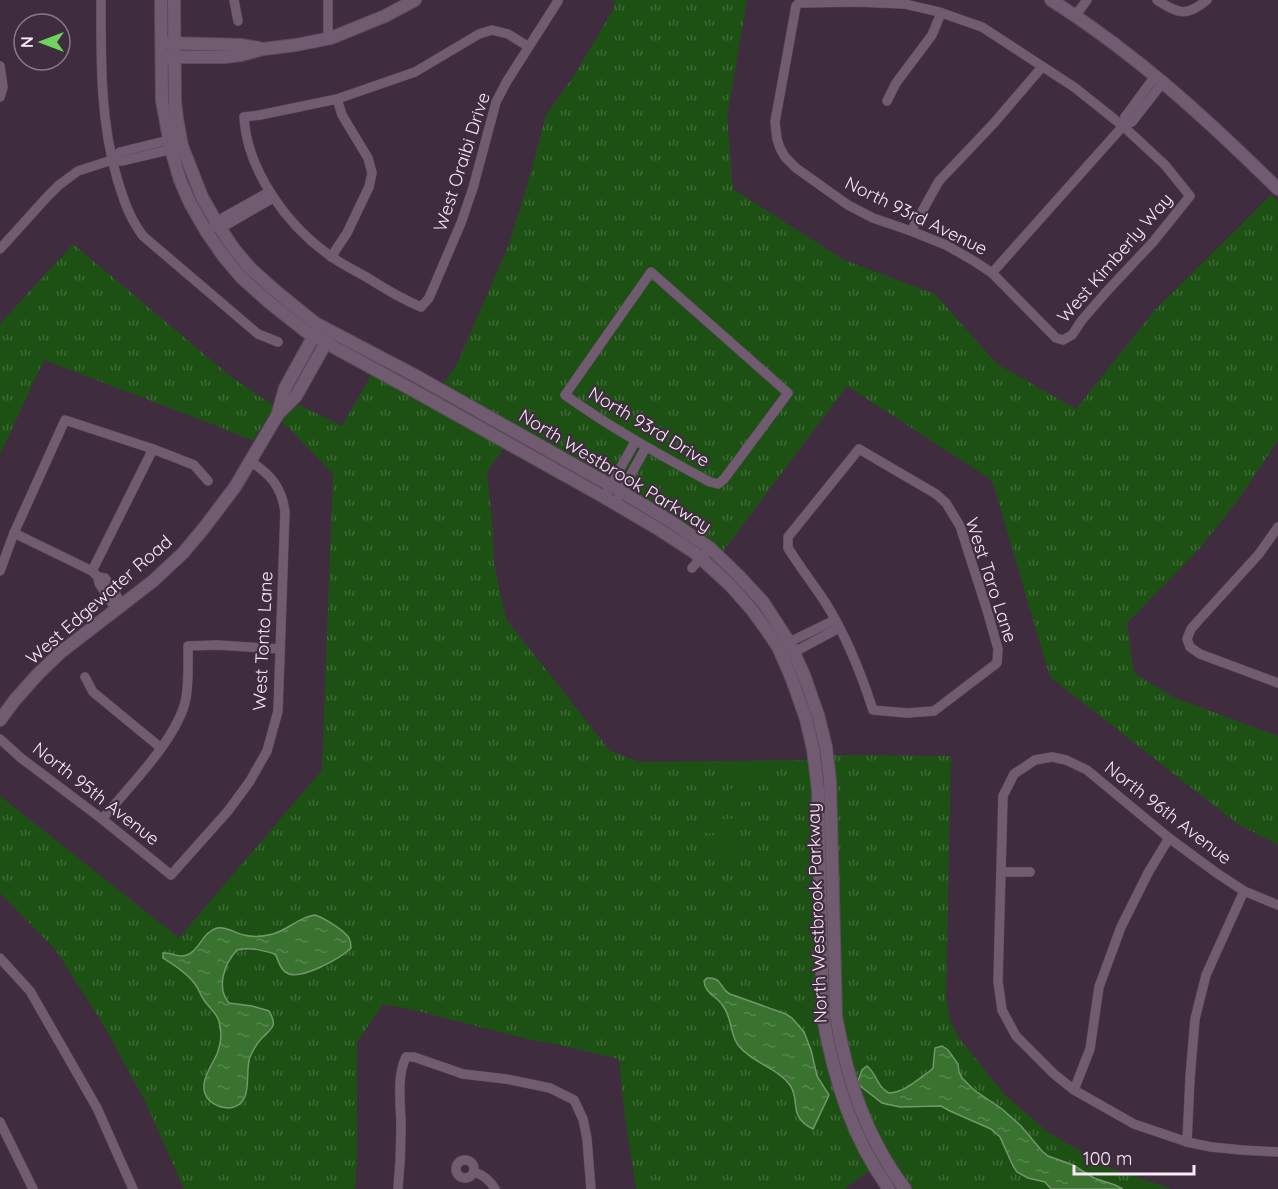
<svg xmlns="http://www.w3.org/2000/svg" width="1278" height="1189" viewBox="0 0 1278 1189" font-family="Quicksand,sans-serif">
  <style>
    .grass { fill: url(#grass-tufts); fill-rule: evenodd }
    .garden { fill: #1d5114 }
    .water { fill: url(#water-ripples); stroke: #72976b; stroke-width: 1.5 }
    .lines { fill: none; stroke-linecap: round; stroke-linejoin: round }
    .minor-casing { stroke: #5d4b5d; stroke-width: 10 }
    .tertiary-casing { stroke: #5d4b5d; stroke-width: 14 }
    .minor { stroke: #715b70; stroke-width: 9 }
    .tertiary { stroke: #715b70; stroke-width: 12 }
    .labels { text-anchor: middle; stroke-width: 4.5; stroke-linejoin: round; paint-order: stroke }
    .street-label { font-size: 18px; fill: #f8ebf8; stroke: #402c3f }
  </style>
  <defs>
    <pattern id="grass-tufts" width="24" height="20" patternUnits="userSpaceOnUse" patternTransform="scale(1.5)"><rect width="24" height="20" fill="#1d5114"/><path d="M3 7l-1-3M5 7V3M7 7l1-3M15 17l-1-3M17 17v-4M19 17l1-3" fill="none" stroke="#3f6a37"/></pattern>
    <pattern id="water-ripples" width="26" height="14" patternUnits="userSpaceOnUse" patternTransform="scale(1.5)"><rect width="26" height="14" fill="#39732f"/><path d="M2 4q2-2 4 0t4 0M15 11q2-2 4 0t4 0" fill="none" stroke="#56874e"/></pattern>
  </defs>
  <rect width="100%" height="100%" fill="#402c3f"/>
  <!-- grass -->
  <path class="grass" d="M 615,0 L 747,0 L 727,117 L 733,189 L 844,260 L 935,294 L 997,364 L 1076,409 L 1155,310 L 1271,195 L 1278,202 L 1278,440 L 1236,503 L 1199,549 L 1127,623 L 1134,673 L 1175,698 L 1278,736 L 1278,845 L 1238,824 L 1050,677 L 992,480 L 847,386 L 723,551 L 758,589 L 780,617 L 811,680 L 831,755 L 951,756 L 946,999 L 951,1023 L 959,1038 L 1005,1095 L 1049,1133 L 1110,1168 L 1172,1189 L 898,1189 L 881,1163 L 844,1189 L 636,1189 L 624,1110 L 619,1059 L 564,1046 L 527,1039 L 418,1011 L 383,1004 L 357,1042 L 357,1160 L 355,1189 L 184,1189 L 145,1101 L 103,1024 L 55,949 L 0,893 L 0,796 L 179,938 L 322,770 L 333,474 L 285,424 L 268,416 L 253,441 L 220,427 L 44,360 L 0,454 L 0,324 L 73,244 L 230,376 L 274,406 L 293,402 L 342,426 L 377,365 L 437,393 L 457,364 L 508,247 L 527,186 L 546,115 L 574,76 L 613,10 ZM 503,449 L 665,539 L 694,559 L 725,588 L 752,619 L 774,654 L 790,690 L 804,727 L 808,760 L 640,762 L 610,751 L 506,619 L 494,564 L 492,522 L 487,472 Z"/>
  <!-- garden -->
  <g class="garden">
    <path d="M 757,767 L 758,781 L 729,781 L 729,768 Z"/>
    <path d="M 757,788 L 758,802 L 729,802 L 729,789 Z"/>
    <path d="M 705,819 L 734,819 L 734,832 L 705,833 Z"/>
    <path d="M 734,841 L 734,855 L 706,855 L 705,842 Z"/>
  </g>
  <!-- water -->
  <g class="water">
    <path d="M 315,915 C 324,918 344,930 349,938 C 351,942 351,943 351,948 C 341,958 300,981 287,973 C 279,969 279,960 275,954 C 262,950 250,947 237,950 C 224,964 216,988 229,1003 L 252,1006 L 269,1011 C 278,1026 272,1028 262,1038 C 257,1043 253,1050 250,1057 C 244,1073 255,1104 230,1108 C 222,1108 215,1106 209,1100 C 196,1086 211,1067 217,1054 C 220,1046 222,1035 220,1026 C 219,1015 210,1009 204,1000 C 200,995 199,989 195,984 C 187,973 174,965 163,958 L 163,953 C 170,952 175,956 182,956 C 199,955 201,932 217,928 C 226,926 235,933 244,935 C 252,937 260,937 268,935 C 286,933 297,917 315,915 Z"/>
    <path d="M 707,978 C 723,977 719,988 730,994 L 786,1014 L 792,1018 L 804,1032 L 811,1050 L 817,1076 L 829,1095 L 813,1129 C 787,1116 801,1101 790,1085 C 778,1068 752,1063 738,1045 C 730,1034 732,1018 723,1006 C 717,996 705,994 704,981 Z"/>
    <path d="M 942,1046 L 948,1050 L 958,1064 L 959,1072 L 962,1078 L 974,1090 L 1002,1109 L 1021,1126 L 1042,1151 L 1048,1156 L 1073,1165 L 1094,1178 L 1115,1185 L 1123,1189 L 1051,1189 L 1045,1182 L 1028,1178 L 1017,1172 L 1013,1166 L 1000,1137 L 991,1129 L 950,1111 L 941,1106 L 900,1107 L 882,1103 L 859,1085 L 858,1081 L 862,1070 L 867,1066 C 877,1074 876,1086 889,1093 C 905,1092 917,1080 930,1071 L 933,1068 L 935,1048 Z"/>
  </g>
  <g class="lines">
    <defs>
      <g id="minor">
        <path d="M 101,0 C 101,60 100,120 117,178 C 124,201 129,217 143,236 L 258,334 L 278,342"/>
        <path d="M 234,0 L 238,21"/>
        <path d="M 328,0 L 328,31 L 331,38"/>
        <path d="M 1157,0 C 1179,14 1186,17 1207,0"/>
        <path d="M 856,2 L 905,4 L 939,12 L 982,27 L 1074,87 L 1123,126 L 1165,165 L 1190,196 L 1153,242 L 1108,290 L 1082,320 L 1072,335 L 1063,340 L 1056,338 L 992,273 L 974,261 L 946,245 L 911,231 L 873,218 L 848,205 L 796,168 L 785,157 L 780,148 L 777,139 L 775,122 L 796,6 L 799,3 Z"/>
        <path d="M 1075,16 L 1087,0"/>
        <path d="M 529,47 L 508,34 L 492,30 L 479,34 L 415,72 L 337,99 L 260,115 L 244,117 C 247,171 288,227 332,257 C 343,265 356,271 368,278 C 385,289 402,299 421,307 L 429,298 L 461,223 L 473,188 L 496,102 L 507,81 L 558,1 L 558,0"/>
        <path d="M 0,66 L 3,87 L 0,97"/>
        <path d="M 887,101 L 896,83 L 932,35 L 941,13"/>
        <path d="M 1123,126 L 1125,117 L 1156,75"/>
        <path d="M 112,160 L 120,152 L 173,139"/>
        <path d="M 218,225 L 224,217 L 269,192"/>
        <path d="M 206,231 L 218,225 L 228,224 L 273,198"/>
        <path d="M 911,231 L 939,181 L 994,123 L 1042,67"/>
        <path d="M 0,249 L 47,197 L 59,185 L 78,171 L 112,160 L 122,161 L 177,148"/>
        <path d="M 331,257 L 347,233 L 357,212 L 369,187 L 372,173 L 368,158 L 342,115 L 337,99"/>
        <path d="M 651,272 L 788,393 L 724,479 L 718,484 L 710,482 C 660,455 611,428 565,395 Z"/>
        <path d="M 992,273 L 1123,126 L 1132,122 L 1164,81"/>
        <path d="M 859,449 L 936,494 L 946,503 L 960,526 L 987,610 L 998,649 L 997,663 L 934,711 L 907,713 L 873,710 C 861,673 846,635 825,602 C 813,584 800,567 788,548 L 788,537 Z"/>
        <path d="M 619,496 L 646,447"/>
        <path d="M 604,497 L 635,442"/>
        <path d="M 1278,527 L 1259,554 L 1197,622 L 1191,629 L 1187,639 L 1190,647 L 1200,654 L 1278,683"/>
        <path d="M 14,533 L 92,571 L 98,577 L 99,583 L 116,610"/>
        <path d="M 692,568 L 710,548"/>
        <path d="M 0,571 L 14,533 L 65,420 L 153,449 L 194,465 L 208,481"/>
        <path d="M 92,571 L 153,449"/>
        <path d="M 98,577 L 105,578 L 123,606"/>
        <path d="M 783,645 L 835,620"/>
        <path d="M 783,658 L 839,628"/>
        <path d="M 85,677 L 93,692 L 161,748"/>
        <path d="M 0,739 L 21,758 L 102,819 L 171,875 L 228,811 L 250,781 L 267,751 L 278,711 L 285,511 C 281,486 271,475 250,461"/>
        <path d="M 102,819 C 128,788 179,737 186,698 C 189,681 188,663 188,646 L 217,645 L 280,649"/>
        <path d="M 1001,872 L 1030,872"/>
        <path d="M 1278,905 L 1244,891 L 1218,874 L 1169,838 L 1087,770 L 1066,760 L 1052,757 L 1035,760 L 1014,774 L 1003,796 L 998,981 L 1002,1010 L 1016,1036 L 1054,1074 L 1074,1090 L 1134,1124 L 1187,1142 L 1211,1147 L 1242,1150 L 1278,1152"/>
        <path d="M 0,958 L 30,991 L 97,1108 L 133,1189"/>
        <path d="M 1074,1090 L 1090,1049 L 1099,987 L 1121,927 L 1148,873 L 1169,838"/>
        <path d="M 0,1122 L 33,1189"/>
        <path d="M 1187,1142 L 1190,1078 L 1195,1019 L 1206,975 L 1244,891"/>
        <circle cx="465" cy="1169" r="9"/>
        <path d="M 474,1172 C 484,1175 490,1180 495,1189"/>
        <path d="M 398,1189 C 400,1168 401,1148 401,1127 C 401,1105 396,1077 406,1057 L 414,1057 L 463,1074 L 506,1079 L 550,1088 L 574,1100 L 583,1119 L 587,1139 L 591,1189"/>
      </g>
      <g id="tertiary">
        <path d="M 161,0 L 162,101 L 171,149 L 180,180 L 190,203 L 206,231 L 224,257 L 242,278 L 270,303 L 308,333 L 409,388 L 604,497 L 660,530 L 694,552 L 730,585 L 752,610 L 766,629 L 778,647 L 792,679 L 806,719 L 813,749 L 818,790 L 823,1017 C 834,1079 852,1138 889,1189"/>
        <path d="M 174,0 L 175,101 L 177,119 L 182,146 L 202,197 L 218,225 L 234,249 L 251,269 L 278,293 L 315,323 L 416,376 L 610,485 L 667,519 L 710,548 L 739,576 L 763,602 L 789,642 L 804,675 L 818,715 L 826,747 L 830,781 L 836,1016 C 847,1079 866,1138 905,1189"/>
        <path d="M 1051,0 C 1135,53 1207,119 1278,189"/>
        <path d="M 165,43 L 241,45 L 259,48"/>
        <path d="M 168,57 L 225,57 L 241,55 L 263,49 L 296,45 L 331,38 L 385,16 L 415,0"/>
        <path d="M 278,413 L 285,388 L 316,332"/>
        <path d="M 0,720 L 14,701 L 38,674 L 61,652 L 153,581 L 183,553 L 204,528 L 235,487 L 278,414 L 296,396 L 328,339"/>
      </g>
    </defs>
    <!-- minor casing -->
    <use href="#minor" class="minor-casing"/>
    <!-- tertiary casing -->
    <use href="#tertiary" class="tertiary-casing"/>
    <!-- minor -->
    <use href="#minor" class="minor"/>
    <!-- tertiary -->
    <use href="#tertiary" class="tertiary"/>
  </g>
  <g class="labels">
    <!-- street labels -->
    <g class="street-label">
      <text transform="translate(462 162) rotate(-72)" y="6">West Oraibi Drive</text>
      <text transform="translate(916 216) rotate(26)" y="6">North 93rd Avenue</text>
      <text transform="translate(1115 258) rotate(-49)" y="6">West Kimberly Way</text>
      <text transform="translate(649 427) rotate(31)" y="6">North 93rd Drive</text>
      <text transform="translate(615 471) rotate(31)" y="6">North Westbrook Parkway</text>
      <text transform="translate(991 580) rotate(72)" y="6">West Taro Lane</text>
      <text transform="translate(99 600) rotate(-41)" y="6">West Edgewater Road</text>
      <text transform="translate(263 641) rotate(-87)" y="6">West Tonto Lane</text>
      <text transform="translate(96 794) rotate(38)" y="6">North 95th Avenue</text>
      <text transform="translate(1168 813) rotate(38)" y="6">North 96th Avenue</text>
      <text transform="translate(817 913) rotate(-92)" y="6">North Westbrook Parkway</text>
    </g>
  </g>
  <!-- north arrow -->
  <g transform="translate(42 42) rotate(270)"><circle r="28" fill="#402c3f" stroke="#8a7889" stroke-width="1.5"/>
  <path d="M0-4.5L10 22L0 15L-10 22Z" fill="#70d35f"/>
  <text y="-9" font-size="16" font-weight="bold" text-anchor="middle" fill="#f8ebf8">N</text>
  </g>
  <!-- scale -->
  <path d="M1074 1165v9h120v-9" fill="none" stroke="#f8ebf8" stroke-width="3"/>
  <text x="1083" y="1165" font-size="18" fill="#f8ebf8" stroke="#402c3f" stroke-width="4.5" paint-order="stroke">100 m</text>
</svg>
